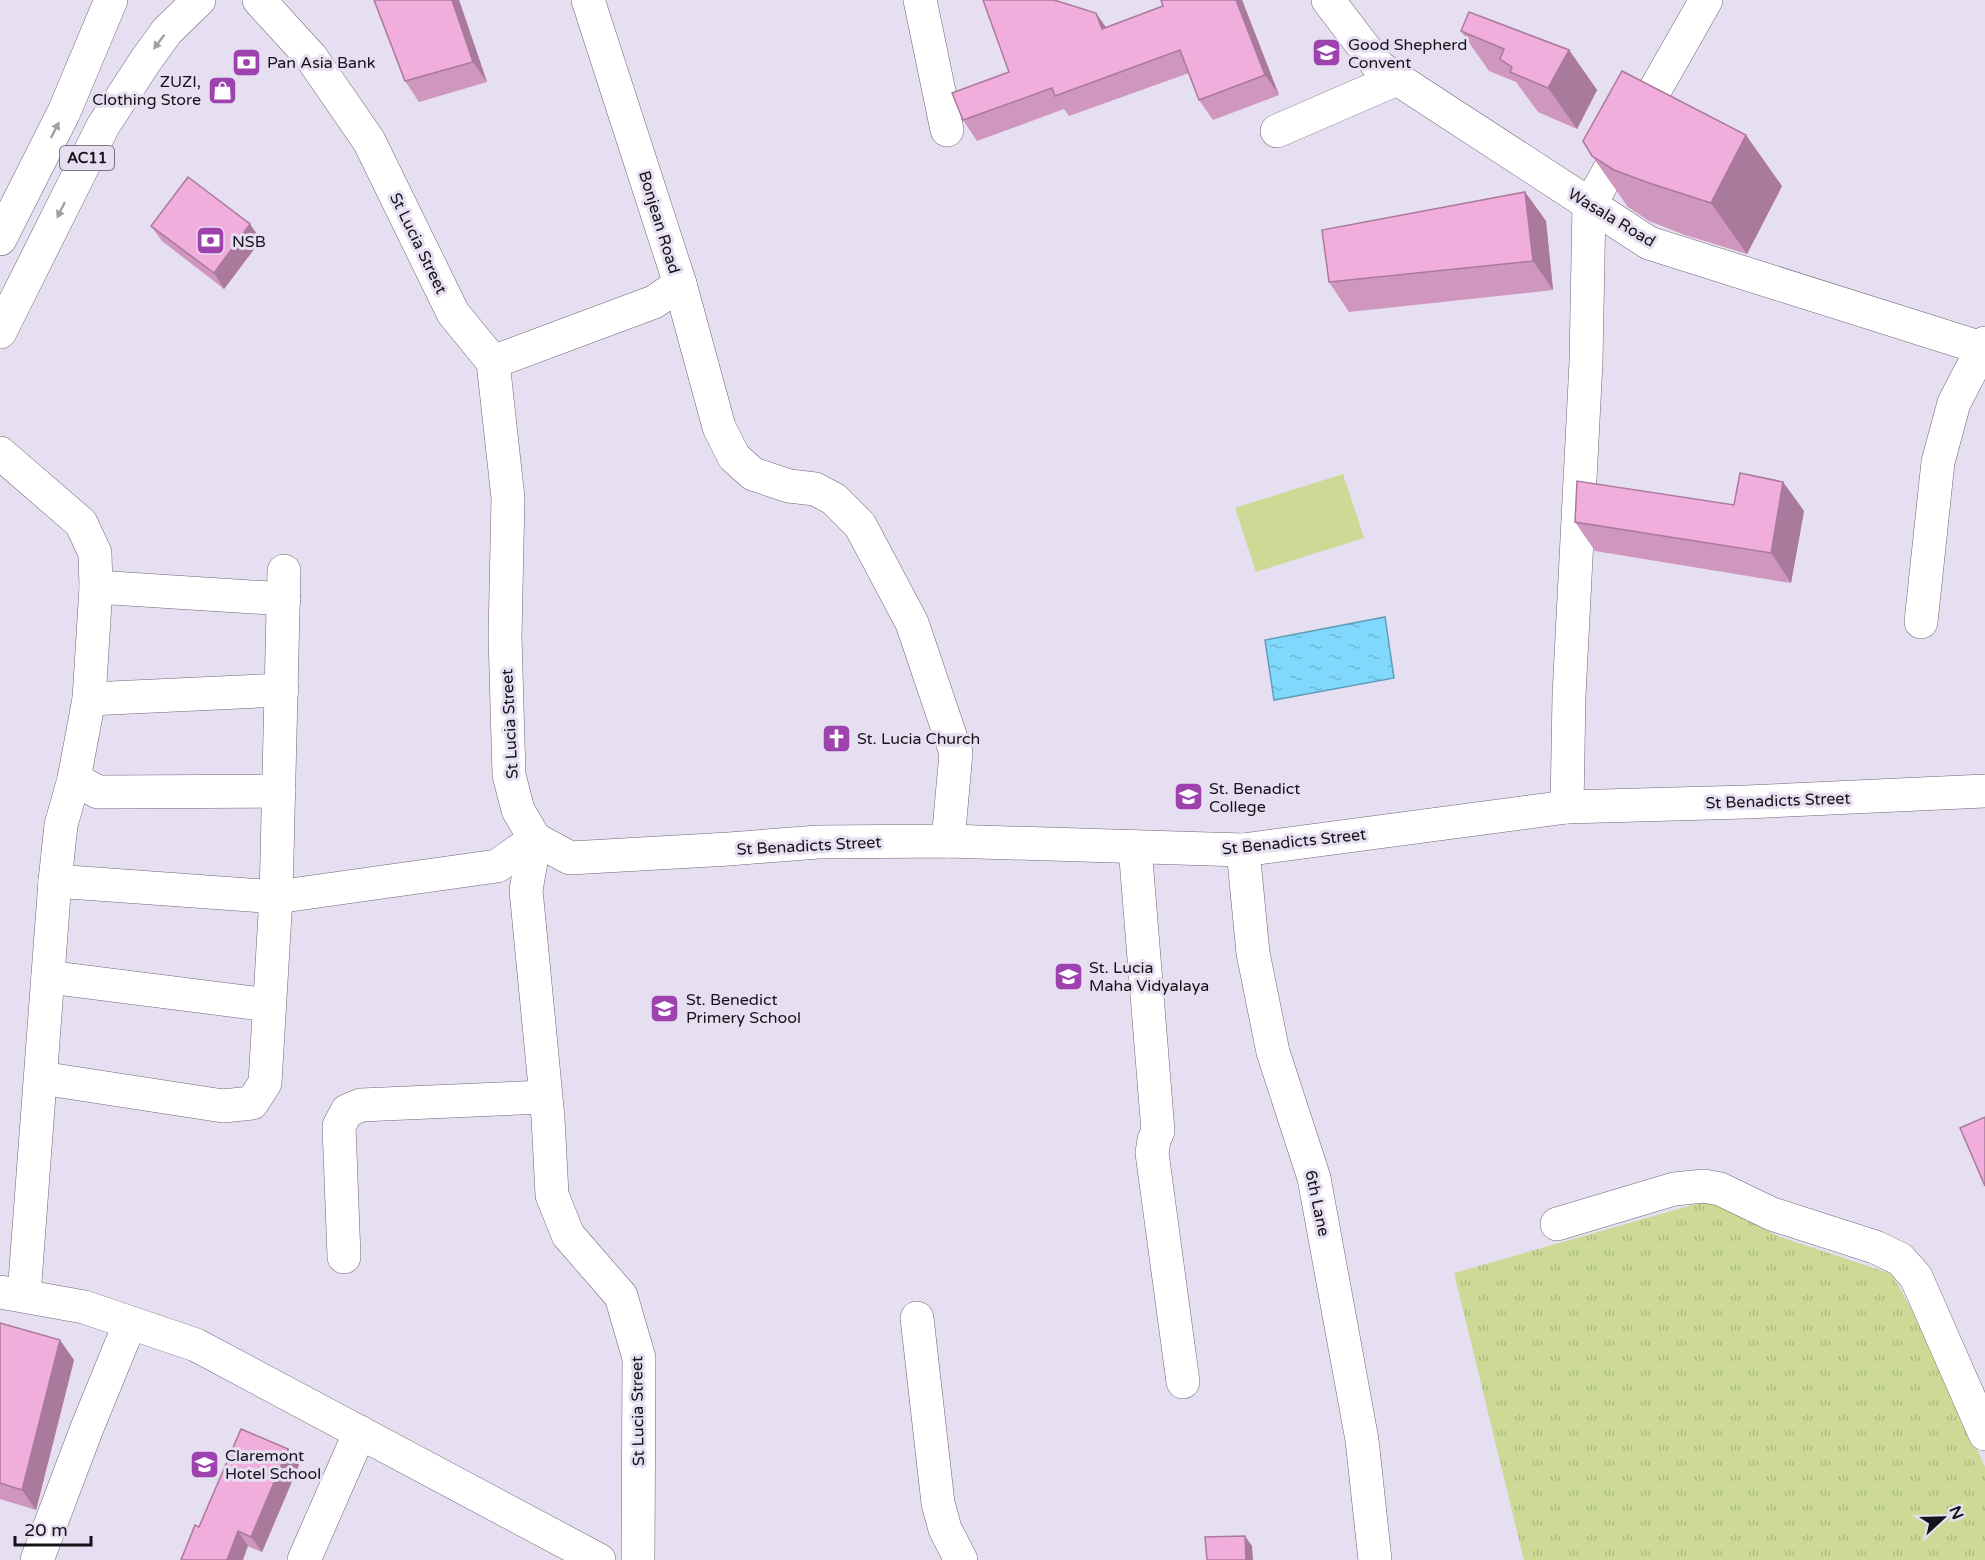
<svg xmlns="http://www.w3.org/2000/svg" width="1985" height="1560" viewBox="0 0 1985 1560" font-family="'Varela Round',sans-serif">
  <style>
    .grass { fill: #ccda96 }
    .park { fill: url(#park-tufts) }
    .water { fill: url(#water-ripples); stroke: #609db8; stroke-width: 1.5 }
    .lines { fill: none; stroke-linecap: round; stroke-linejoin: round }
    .minor-casing { stroke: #6d6677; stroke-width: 34 }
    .major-casing { stroke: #6d6677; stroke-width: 34 }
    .minor { stroke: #fff; stroke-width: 33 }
    .major { stroke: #fff; stroke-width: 33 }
    .wall { fill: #cf96be }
    .shaded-wall { fill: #a97a9b }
    .building { fill: #f1aedd; stroke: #a97a9b; stroke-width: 1.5 }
    .oneway { fill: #a1a0a3 }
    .labels { text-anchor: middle; stroke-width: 6; stroke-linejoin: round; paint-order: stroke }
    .shield { fill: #e6def1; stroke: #544f5a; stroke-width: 1.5 }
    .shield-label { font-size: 15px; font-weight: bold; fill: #151219 }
    .poi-label { font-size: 16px; fill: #151219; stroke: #e6def1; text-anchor: start }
    .street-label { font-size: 16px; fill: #151219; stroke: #e6def1 }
  </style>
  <defs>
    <pattern id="park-tufts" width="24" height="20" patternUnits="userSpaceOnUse" patternTransform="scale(1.5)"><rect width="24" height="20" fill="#ccda96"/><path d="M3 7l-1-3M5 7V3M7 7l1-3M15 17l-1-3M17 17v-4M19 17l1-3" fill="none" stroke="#aeba81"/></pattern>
    <pattern id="water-ripples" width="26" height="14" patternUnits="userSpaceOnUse" patternTransform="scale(1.5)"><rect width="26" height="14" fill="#80d8fc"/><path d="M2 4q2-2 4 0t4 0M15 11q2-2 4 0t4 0" fill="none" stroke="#6eb8d7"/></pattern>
  </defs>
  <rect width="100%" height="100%" fill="#e6def1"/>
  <!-- grass -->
  <path class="grass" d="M 1343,474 L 1364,538 L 1256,572 L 1235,508 Z"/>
  <!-- park -->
  <path class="park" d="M 1710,1200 L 1780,1237 L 1892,1274 L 1927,1338 L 1985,1467 L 1985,1560 L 1524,1560 L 1454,1273 Z"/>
  <!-- water -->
  <path class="water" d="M 1385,617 L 1394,678 L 1274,700 L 1265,640 Z"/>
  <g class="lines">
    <defs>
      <g id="minor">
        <path d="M 259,0 L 311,57 L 369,141 L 453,313 L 493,362 L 508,498 L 505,636 L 509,775 L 518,810 L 535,839 L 526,890 L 548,1118 L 552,1195 L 568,1235 L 621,1296 L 639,1358 L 638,1560"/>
        <path d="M 920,0 L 947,130"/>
        <path d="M 1328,0 L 1379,67 L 1649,243 L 1985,349"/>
        <path d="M 1277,131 L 1397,79"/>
        <path d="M 680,284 L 719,427 L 734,457 L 753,474 L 789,486 L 815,489 L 834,499 L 860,525 L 912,623 L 956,753 L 948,841"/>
        <path d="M 493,362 L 654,302 L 680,284 L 588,0"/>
        <path d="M 0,453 L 81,523 L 95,553 L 96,587 L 89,699 L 74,779 L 61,825 L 55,881 L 24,1295"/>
        <path d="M 96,587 L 284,599"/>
        <path d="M 1921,622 L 1938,462 L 1954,403 L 1985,343"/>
        <path d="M 89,699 L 282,690"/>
        <path d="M 74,779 L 98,792 L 279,791"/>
        <path d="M 1567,807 L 1569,696 L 1586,362 L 1589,206 L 1706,0"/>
        <path d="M 1135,847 L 1158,1131 L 1154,1140 L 1152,1153 L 1183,1382"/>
        <path d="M 1243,850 L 1253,953 L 1273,1052 L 1314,1178 L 1362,1440 L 1375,1560"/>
        <path d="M 55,881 L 276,897 L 497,866 L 535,839 L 570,858 L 729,849 L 818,842 L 948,841 L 1243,850 L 1567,807 L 1746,802 L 1985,791"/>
        <path d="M 48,977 L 269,1005"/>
        <path d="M 41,1078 L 223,1106 L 252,1103 L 265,1083 L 276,897 L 284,571"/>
        <path d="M 1557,1224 L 1674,1189 L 1704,1186 L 1720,1189 L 1772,1214 L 1875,1247 L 1900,1259 L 1916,1277 L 1985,1434"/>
        <path d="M 344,1257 L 339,1126 L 347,1111 L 361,1105 L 545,1097"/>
        <path d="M 917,1318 L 938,1503 L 945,1529 L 961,1560"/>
        <path d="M 37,1560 L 87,1428 L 130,1323"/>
        <path d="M 304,1560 L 360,1432"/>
      </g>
      <g id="major">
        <path d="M 0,239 L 64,112 L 111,0"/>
        <path d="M 0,332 L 103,126 L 146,60 L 167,31 L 199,0"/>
        <path d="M 0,1292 L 84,1307 L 196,1345 L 599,1560"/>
      </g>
    </defs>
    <!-- minor casing -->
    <use href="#minor" class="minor-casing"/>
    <!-- major casing -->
    <use href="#major" class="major-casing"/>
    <!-- minor -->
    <use href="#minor" class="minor"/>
    <!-- major -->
    <use href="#major" class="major"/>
  </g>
  <!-- wall -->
  <g class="wall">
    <path d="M 459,0 L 487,82 L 419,102 L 405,81 Z"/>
    <path d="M 1161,0 L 1242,0 L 1279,95 L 1213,120 L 1199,100 L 1189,73 L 1069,116 L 1064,109 L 977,141 L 963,120 L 1009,72 L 1106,27 L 1163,6 Z"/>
    <path d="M 1461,31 L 1569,50 L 1597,90 L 1577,129 L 1538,112 L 1516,82 L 1489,71 Z"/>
    <path d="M 1592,156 L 1782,186 L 1747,254 L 1685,235 L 1649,221 L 1628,207 Z"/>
    <path d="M 1525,192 L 1546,221 L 1553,290 L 1349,312 L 1329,282 Z"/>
    <path d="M 151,226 L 261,240 L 224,289 L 162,241 Z"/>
    <path d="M 1783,482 L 1804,511 L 1791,583 L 1595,551 L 1575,522 L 1734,505 Z"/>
    <path d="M 0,1323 L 74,1360 L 36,1510 L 0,1499 Z"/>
    <path d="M 288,1449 L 299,1465 L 262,1552 L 199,1527 Z"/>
  </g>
  <!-- shaded-wall -->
  <g class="shaded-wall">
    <path d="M 452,0 L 459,0 L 487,82 L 473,62 Z"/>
    <path d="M 1236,0 L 1242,0 L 1279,95 L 1265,75 Z"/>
    <path d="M 1096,13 L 1110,33 L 1102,29 Z"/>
    <path d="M 1569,50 L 1597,90 L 1577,129 L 1548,88 Z"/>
    <path d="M 1746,135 L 1782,186 L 1747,254 L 1711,203 Z"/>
    <path d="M 1525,192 L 1546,221 L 1553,290 L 1533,261 Z"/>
    <path d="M 250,224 L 261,240 L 224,289 L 214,273 Z"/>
    <path d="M 1783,482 L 1804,511 L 1791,583 L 1771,553 Z"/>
    <path d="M 60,1340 L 74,1360 L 36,1510 L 22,1490 Z"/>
    <path d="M 288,1449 L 299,1465 L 262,1552 L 251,1537 Z"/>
    <path d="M 238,1531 L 248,1546 L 243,1560 L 227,1560 Z"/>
    <path d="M 1245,1536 L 1252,1546 L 1253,1560 L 1246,1560 Z"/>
  </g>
  <!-- building -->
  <g class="building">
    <path d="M 374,0 L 452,0 L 473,62 L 405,81 Z"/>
    <path d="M 983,0 L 1054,0 L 1096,13 L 1102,29 L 1163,6 L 1161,0 L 1236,0 L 1265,75 L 1199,100 L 1180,50 L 1055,96 L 1052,88 L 963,120 L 952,93 L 1009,72 Z"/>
    <path d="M 1469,12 L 1569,50 L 1548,88 L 1510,72 L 1512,67 L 1500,59 L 1504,49 L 1461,31 Z"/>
    <path d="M 1622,71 L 1746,135 L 1711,203 L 1649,183 L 1614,170 L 1592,156 L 1583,141 Z"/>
    <path d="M 188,177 L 250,224 L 214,273 L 151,226 Z"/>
    <path d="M 1525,192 L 1533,261 L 1329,282 L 1322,230 Z"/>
    <path d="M 1740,473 L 1783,482 L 1771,553 L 1575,522 L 1577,481 L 1734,505 Z"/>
    <path d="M 1985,1117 L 1985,1186 L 1960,1128 Z"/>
    <path d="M 0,1323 L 60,1340 L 22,1490 L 0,1483 Z"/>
    <path d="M 241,1429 L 288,1449 L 251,1537 L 238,1531 L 227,1560 L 181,1560 L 195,1525 L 199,1527 Z"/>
    <path d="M 1245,1536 L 1246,1560 L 1207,1560 L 1205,1537 Z"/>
  </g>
  <!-- one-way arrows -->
  <defs><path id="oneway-solid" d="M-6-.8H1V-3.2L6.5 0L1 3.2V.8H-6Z" transform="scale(1.5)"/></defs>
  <g class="oneway">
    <use href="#oneway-solid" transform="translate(159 42) rotate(127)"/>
    <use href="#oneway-solid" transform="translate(55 130) rotate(-63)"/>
    <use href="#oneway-solid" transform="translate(61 210) rotate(116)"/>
  </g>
  <!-- icons -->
  <defs>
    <symbol id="school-square" viewBox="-11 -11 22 22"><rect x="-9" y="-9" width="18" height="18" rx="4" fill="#9e43ae" stroke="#e6def1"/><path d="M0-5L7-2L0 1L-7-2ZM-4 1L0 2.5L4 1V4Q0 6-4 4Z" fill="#fff"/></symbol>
    <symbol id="bank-square" viewBox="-11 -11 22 22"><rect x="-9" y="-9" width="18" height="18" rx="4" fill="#9e43ae" stroke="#e6def1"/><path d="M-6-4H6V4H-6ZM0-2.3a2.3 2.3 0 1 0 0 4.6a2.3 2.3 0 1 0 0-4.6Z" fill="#fff"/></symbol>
    <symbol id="shop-square" viewBox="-11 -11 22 22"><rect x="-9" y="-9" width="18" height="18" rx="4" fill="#9e43ae" stroke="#e6def1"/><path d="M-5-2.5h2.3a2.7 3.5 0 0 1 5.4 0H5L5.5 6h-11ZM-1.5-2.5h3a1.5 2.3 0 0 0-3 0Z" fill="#fff"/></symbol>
    <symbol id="church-square" viewBox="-11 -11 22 22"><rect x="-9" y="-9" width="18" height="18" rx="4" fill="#9e43ae" stroke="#e6def1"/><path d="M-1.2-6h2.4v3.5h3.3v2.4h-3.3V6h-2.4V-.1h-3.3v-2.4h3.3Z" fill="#fff"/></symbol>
  </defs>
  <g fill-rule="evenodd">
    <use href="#school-square" x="1310" y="36" width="33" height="33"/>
    <use href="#bank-square" x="230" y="46" width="33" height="33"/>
    <use href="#shop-square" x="206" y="74" width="33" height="33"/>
    <use href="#bank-square" x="194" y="224" width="33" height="33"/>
    <use href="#church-square" x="820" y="722" width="33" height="33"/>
    <use href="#school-square" x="1172" y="780" width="33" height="33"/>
    <use href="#school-square" x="1052" y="960" width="33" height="33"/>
    <use href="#school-square" x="648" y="992" width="33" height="33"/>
    <use href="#school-square" x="188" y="1448" width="33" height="33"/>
  </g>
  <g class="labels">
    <!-- shield labels -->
    <rect class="shield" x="60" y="146" width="54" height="24" rx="4.5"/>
    <g class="shield-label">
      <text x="87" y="163">AC11</text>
    </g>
    <!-- poi labels -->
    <g class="poi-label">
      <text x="1348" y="50">Good Shepherd<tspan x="1348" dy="18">Convent</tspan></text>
      <text x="267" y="68">Pan Asia Bank</text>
      <text x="201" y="87" text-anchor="end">ZUZI,<tspan x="201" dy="18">Clothing Store</tspan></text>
      <text x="232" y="247">NSB</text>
      <text x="857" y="744">St. Lucia Church</text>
      <text x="1209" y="794">St. Benadict<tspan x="1209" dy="18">College</tspan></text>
      <text x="1089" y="973">St. Lucia<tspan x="1089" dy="18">Maha Vidyalaya</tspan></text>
      <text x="686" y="1005">St. Benedict<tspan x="686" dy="18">Primery School</tspan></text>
      <text x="225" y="1461">Claremont<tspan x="225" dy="18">Hotel School</tspan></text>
    </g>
    <!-- street labels -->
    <g class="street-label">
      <text transform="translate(1612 217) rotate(31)" y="6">Wasala Road</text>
      <text transform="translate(660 222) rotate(73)" y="6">Bonjean Road</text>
      <text transform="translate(419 243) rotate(64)" y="6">St Lucia Street</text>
      <text transform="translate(509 724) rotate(-93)" y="6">St Lucia Street</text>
      <text transform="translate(1778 800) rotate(-2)" y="6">St Benadicts Street</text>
      <text transform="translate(1294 841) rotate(-6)" y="6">St Benadicts Street</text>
      <text transform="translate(809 845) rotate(-3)" y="6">St Benadicts Street</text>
      <text transform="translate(1318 1203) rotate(78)" y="6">6th Lane</text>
      <text transform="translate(637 1411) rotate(-91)" y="6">St Lucia Street</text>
    </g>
  </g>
  <!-- north arrow -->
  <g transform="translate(1943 1518) rotate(68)" stroke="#e6def1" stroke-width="4.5" paint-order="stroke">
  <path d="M0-4.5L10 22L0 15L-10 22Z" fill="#151219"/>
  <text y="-9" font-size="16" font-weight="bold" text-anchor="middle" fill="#151219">N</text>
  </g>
  <!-- scale -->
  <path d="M15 1536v9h76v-9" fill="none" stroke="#151219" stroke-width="3"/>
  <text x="24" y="1536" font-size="18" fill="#151219" stroke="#e6def1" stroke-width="4.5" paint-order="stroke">20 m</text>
</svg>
